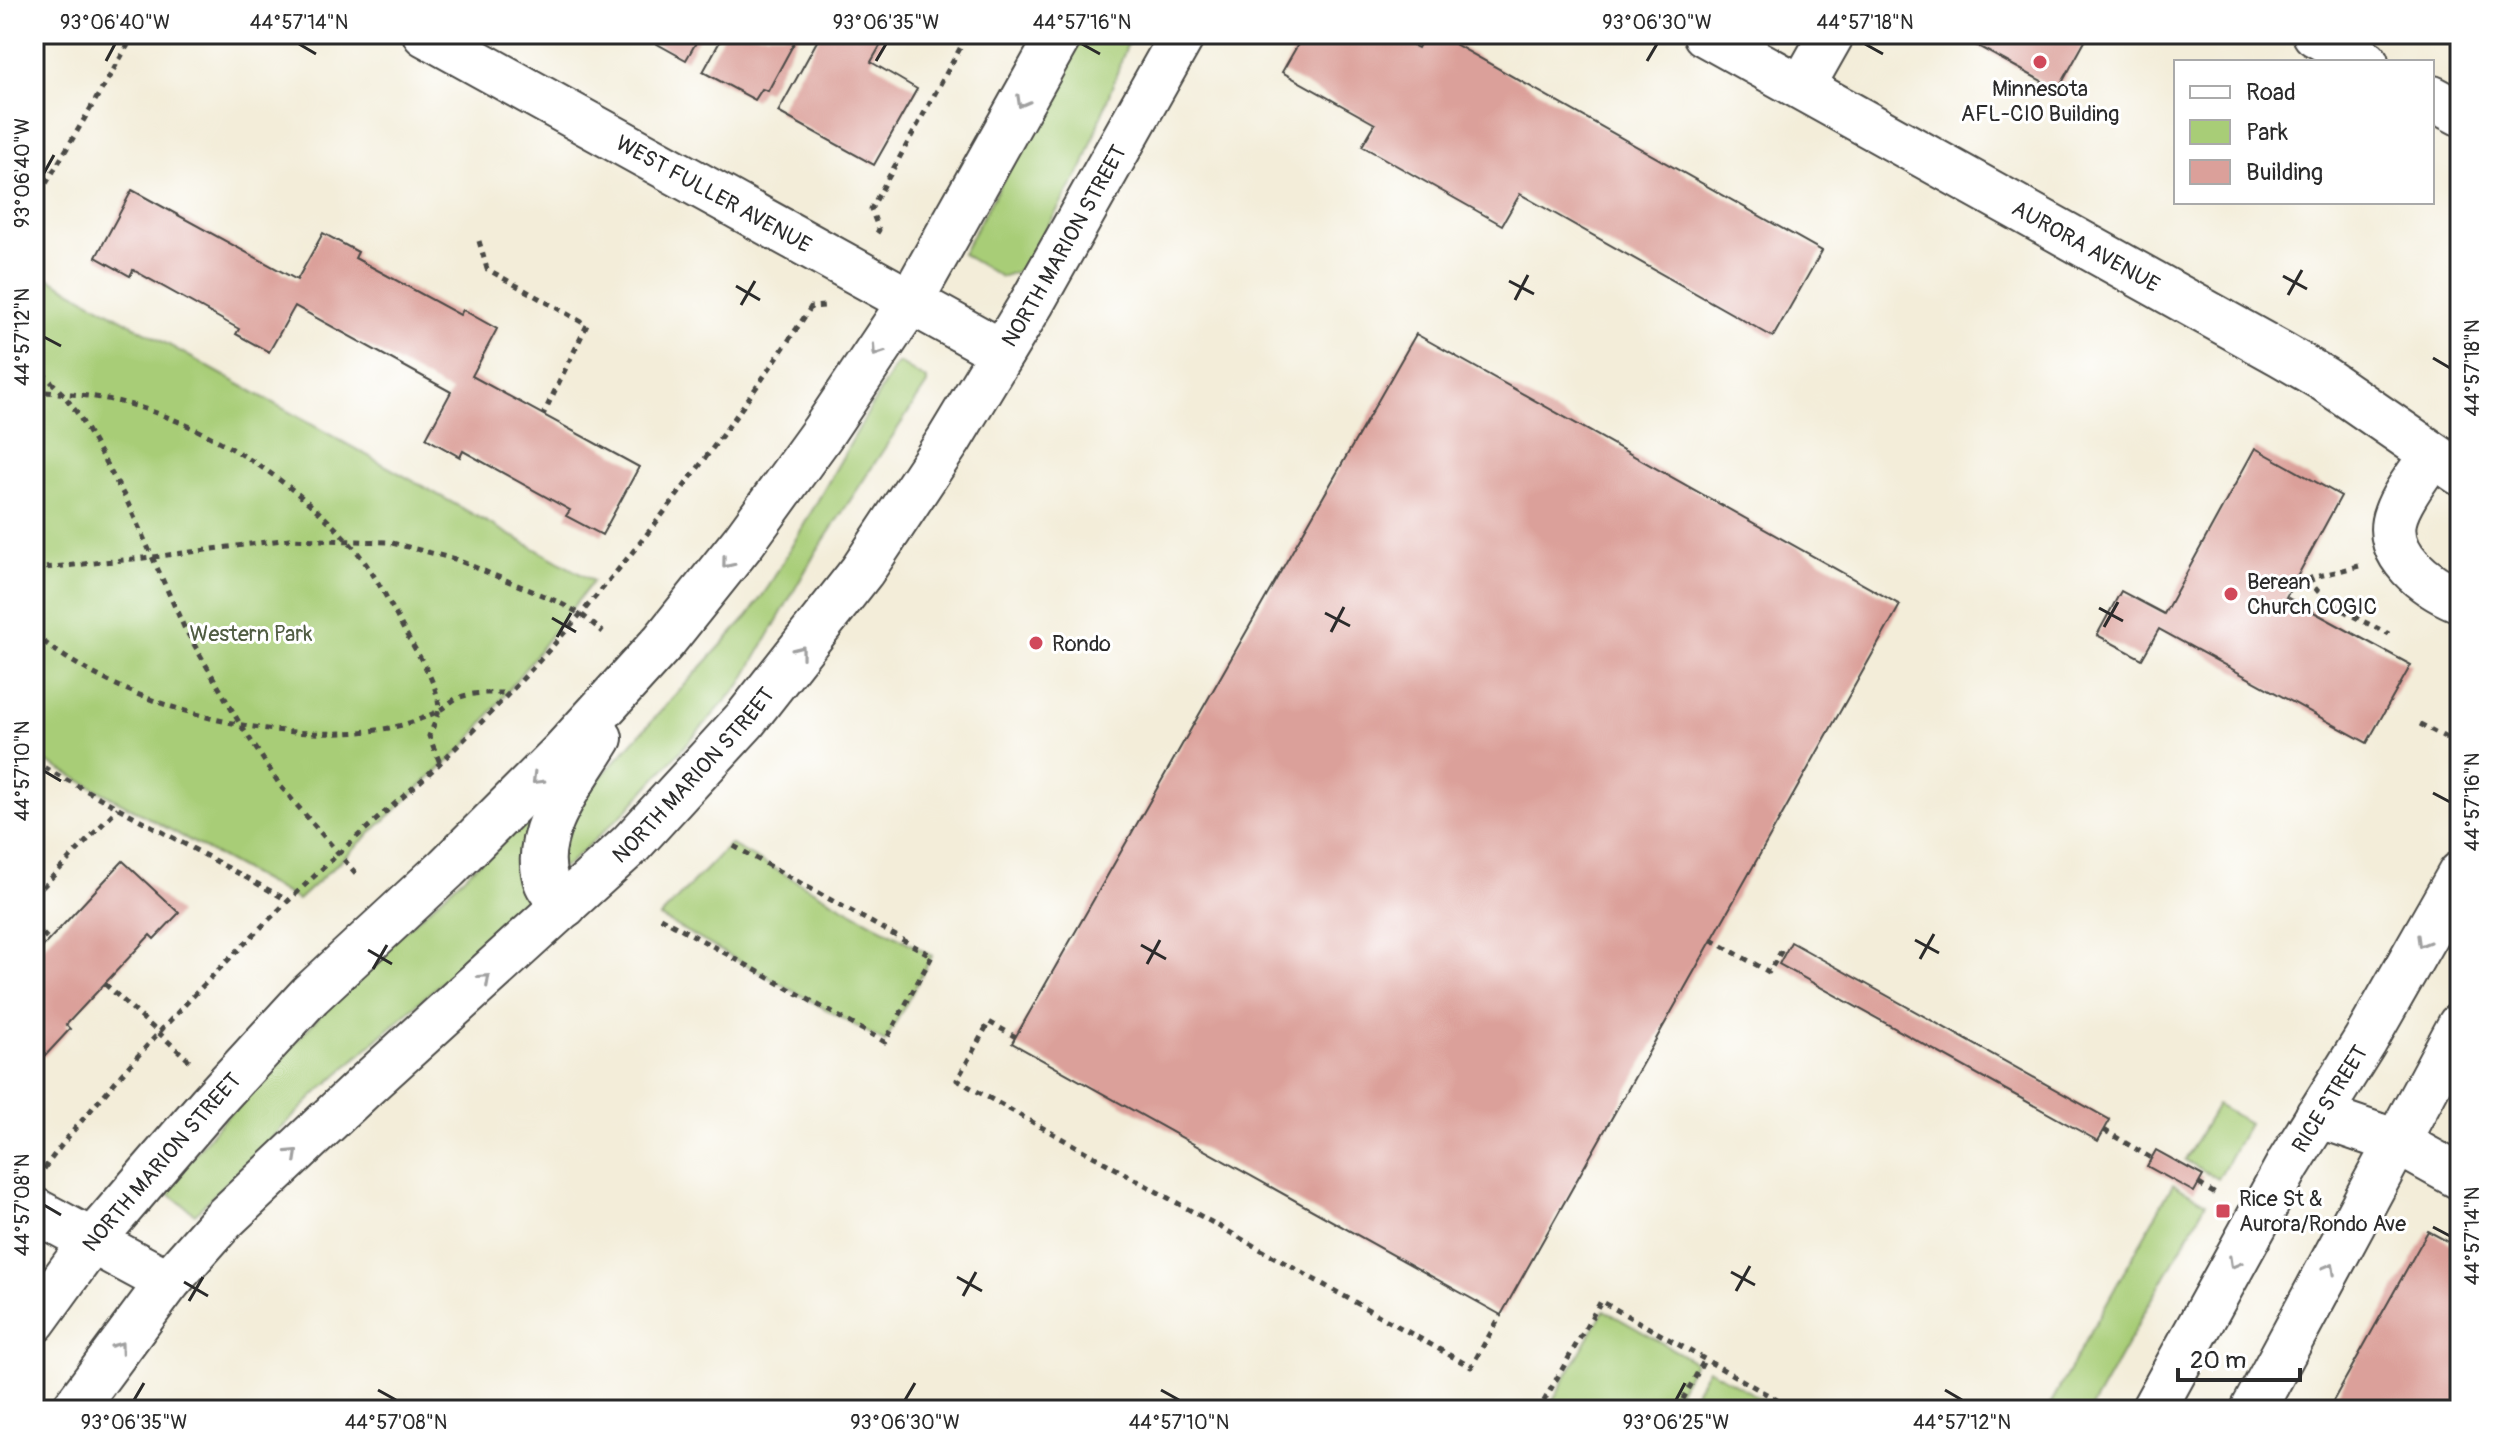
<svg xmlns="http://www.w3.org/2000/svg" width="2494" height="1444" viewBox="0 0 2494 1444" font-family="Pangolin,sans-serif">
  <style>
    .green { fill: #a8cd77; stroke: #6a7c51; stroke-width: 2 }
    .building { fill: #dba09a }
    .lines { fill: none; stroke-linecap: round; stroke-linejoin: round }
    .minor-casing { stroke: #494845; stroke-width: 48 }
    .major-casing { stroke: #494845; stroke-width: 48 }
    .path { stroke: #494845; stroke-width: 5; stroke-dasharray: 6 6; stroke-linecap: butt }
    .minor { stroke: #fff; stroke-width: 44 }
    .major { stroke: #fff; stroke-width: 44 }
    .oneway { stroke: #a0a0a0 }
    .ticks { fill: none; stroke: #2b2b2b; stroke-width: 3 }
    .poi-dot { fill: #d1495b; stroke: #fff; stroke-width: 3 }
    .labels { text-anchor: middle; stroke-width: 6; stroke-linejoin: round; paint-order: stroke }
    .poi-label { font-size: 22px; fill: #2b2b2b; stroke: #fff; text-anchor: start }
    .street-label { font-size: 22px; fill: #2b2b2b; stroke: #fff }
    .park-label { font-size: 22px; fill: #505c42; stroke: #fff }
    .neatline { fill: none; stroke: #2b2b2b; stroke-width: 3 }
    .ticks-label { font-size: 20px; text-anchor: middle; fill: #2b2b2b }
  </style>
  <rect width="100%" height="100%" fill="#fff"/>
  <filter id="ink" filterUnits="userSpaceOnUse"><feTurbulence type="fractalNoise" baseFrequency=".0125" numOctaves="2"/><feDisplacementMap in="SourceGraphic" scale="16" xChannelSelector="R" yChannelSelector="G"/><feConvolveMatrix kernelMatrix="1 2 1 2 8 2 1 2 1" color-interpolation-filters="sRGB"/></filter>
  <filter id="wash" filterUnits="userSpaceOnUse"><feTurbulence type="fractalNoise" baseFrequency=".006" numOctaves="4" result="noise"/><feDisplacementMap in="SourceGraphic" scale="32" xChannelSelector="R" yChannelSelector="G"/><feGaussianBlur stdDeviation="1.8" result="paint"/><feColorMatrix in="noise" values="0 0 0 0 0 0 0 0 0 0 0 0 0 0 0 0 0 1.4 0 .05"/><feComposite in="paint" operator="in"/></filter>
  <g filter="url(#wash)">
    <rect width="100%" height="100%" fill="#f3edd9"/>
    <!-- green -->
    <g class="green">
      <path d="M 1084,34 L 1131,34 L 1083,167 L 1027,261 L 1018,271 L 1001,277 L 962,254 Z"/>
      <path d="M 34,270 L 593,581 L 465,746 L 298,900 L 34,755 Z"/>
      <path d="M 899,363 L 927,380 L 927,384 L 816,552 L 741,684 L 626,811 L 566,866 L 562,867 L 559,851 L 586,793 L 748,616 L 769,586 L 894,367 Z"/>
      <path d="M 526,820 L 530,824 L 533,901 L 319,1091 L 195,1214 L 165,1191 L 217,1127 L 362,970 Z"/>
      <path d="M 730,844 L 932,956 L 885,1042 L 660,917 Z"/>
      <path d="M 2217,1105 L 2249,1123 L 2218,1179 L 2185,1160 Z"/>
      <path d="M 2173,1184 L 2206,1203 L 2090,1410 L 2047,1410 Z"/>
      <path d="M 1604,1310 L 1695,1362 L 1668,1410 L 1559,1410 L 1550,1405 Z"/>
      <path d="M 1708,1369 L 1782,1410 L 1684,1410 Z"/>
    </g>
    <g id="blocks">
      <!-- building -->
      <g class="building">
        <path d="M 645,34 L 701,34 L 686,60 L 643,36 Z"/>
        <path d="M 724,34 L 799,34 L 768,91 L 762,89 L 755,100 L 703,72 Z"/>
        <path d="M 821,34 L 870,34 L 883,41 L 871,62 L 917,89 L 874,165 L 778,112 Z"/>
        <path d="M 1304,34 L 1391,34 L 1418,48 L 1425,34 L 1437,34 L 1822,251 L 1773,337 L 1520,194 L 1502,225 L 1362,146 L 1375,124 L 1282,72 Z"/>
        <path d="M 1956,34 L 2089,34 L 2058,90 Z"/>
        <path d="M 132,190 L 297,280 L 323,233 L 358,252 L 355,258 L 460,315 L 463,310 L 497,329 L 472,376 L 639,467 L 602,535 L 566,516 L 570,510 L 463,451 L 460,457 L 426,438 L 451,392 L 295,306 L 269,352 L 236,334 L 239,329 L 133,270 L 130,276 L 96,257 Z"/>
        <path d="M 1416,334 L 1900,605 L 1501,1315 L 1012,1043 Z"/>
        <path d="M 2255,448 L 2341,496 L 2286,597 L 2411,665 L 2367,743 L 2159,629 L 2142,659 L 2097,635 L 2121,591 L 2164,614 Z"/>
        <path d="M 123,861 L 179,913 L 154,939 L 150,935 L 66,1025 L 70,1029 L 44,1057 L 34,1047 L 34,956 Z"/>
        <path d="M 1791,942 L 2110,1120 L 2098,1141 L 1779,964 Z"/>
        <path d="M 2156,1150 L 2203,1176 L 2194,1192 L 2147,1166 Z"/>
        <path d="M 2428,1231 L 2460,1248 L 2460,1410 L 2328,1410 Z"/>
      </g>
    </g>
  </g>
  <g filter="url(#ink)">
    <use href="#blocks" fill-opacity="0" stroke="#494845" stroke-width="2"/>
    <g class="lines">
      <defs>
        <g id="minor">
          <path id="s1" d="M 425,34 L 1002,352"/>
          <path id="s2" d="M 1705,34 L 2281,354 L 2324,379 L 2460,473"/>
          <path d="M 2315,34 L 2366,62"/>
          <path d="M 1802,87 L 1832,34"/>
          <path d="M 2432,98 L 2460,113"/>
          <path d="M 2432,455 C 2420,473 2403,494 2396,514 C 2381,554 2428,587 2460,600"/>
          <path d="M 2318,1115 L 2397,1142 L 2460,1177"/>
          <path d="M 34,1210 L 168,1282"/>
        </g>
        <g id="major">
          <path d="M 565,905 C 559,898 549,890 546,881 C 530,832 576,778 600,738"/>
          <path id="s3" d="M 34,1321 L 92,1241 L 210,1104 L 310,995 L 447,868 L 562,753 L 664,641 L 744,541 L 823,432 L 910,302 L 1060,34"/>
          <path id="s4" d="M 73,1410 L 168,1282 L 223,1220 L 364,1087 L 631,844 L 745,720 L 862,571 L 949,440 L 1033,301 L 1183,34"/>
          <path id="s5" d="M 2153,1410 L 2289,1163 L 2365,1041 L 2460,874"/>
          <path d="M 2253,1410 L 2460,1025"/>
        </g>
      </defs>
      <!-- minor casing -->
      <use href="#minor" class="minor-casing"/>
      <!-- major casing -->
      <use href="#major" class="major-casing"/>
      <!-- path -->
      <g class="path">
        <path d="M 34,204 L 128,45"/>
        <path d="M 877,233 L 879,230 L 871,209 L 968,34"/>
        <path d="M 479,241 L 487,269 L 587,325 L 543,415"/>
        <path d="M 34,364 L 63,394 L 78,414 L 126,499 L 184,627 L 240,724 L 282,788 L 359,877"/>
        <path d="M 34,391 C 56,393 79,394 101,398 C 188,413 285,473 345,538 C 370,564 387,598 404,630 C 415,650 443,690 438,713 C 436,721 432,729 429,736 L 440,763"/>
        <path d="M 2359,566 L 2311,578 C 2314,601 2368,623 2389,634"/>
        <path d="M 34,569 L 153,557 L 289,539 L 388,542 L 455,559 L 556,601 L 581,614 L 603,632"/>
        <path d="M 34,634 C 120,706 278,749 389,728 C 405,725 426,718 440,710 C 447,706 453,699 460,697 C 475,692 493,693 509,693"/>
        <path d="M 2420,724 L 2460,745"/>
        <path d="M 34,762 L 289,901"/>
        <path d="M 34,896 L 118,808"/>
        <path d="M 660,917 L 885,1042 L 932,956 L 730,844"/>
        <path d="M 34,925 L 49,940"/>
        <path d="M 1712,940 L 1769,972 L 1782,950 L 1785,952"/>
        <path d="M 105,984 L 193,1064"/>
        <path d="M 1016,1037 L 989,1022 L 957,1080 L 1471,1367 L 1501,1315"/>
        <path d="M 2104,1130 L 2151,1158"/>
        <path d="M 44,1169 C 63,1141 87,1115 109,1089 C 180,1006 257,929 337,855 C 371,823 408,794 441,762 C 583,625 703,470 811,307 L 824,306 L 826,303"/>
        <path d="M 2199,1184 L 2217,1195"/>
        <path d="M 1544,1410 L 1540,1408 L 1601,1301 L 1795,1410"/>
        <path d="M 1677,1410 L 1705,1359"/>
      </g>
      <!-- minor -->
      <use href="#minor" class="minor"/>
      <!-- major -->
      <use href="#major" class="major"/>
    </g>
    <!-- one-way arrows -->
    <defs><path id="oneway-chevron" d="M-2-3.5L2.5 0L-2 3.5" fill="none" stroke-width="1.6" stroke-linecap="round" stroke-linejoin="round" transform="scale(2)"/></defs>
    <g class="oneway">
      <use href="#oneway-chevron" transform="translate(1022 102) rotate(119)"/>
      <use href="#oneway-chevron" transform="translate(877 351) rotate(124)"/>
      <use href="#oneway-chevron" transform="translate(727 563) rotate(129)"/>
      <use href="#oneway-chevron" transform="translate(800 651) rotate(-52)"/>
      <use href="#oneway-chevron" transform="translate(537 779) rotate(135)"/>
      <use href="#oneway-chevron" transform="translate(2422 942) rotate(120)"/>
      <use href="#oneway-chevron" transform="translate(485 979) rotate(-42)"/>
      <use href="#oneway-chevron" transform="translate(293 1154) rotate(-43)"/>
      <use href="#oneway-chevron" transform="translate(2234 1263) rotate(119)"/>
      <use href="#oneway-chevron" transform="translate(2330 1268) rotate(-61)"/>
      <use href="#oneway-chevron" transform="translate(119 1347) rotate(-54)"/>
    </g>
  </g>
  <!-- ticks -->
  <path class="ticks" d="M 299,44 L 316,54M 1082,44 L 1100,54M 1865,44 L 1883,54M 106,61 L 115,44M 876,61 L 886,44M 1647,61 L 1657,44M 44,173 L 54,155M 2283,276 L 2307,289M 1509,281 L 1534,294M 736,286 L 760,300M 2288,295 L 2302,270M 1515,300 L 1528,275M 741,305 L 755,281M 44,337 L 61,346M 2433,358 L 2450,368M 2099,608 L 2123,621M 1325,613 L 1350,626M 552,618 L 576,632M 2104,627 L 2118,602M 1331,632 L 1344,607M 557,637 L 571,613M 44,771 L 61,781M 2433,793 L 2450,802M 1915,940 L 1939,953M 1141,945 L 1166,959M 368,950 L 392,964M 1920,959 L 1934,934M 1147,964 L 1160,940M 373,969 L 387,945M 44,1205 L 61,1215M 2433,1227 L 2450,1236M 1731,1272 L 1755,1285M 957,1277 L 982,1291M 184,1282 L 208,1296M 1736,1291 L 1750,1266M 963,1296 L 976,1272M 189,1301 L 203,1277M 378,1390 L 396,1400M 1161,1390 L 1179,1400M 1945,1390 L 1962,1400M 134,1400 L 144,1383M 905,1400 L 915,1383M 1676,1400 L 1685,1383"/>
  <!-- markers -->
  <g class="poi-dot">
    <circle cx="2040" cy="62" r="8"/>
    <circle cx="2231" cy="594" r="8"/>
    <circle cx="1036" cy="643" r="8"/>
    <rect x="2215" y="1203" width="16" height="16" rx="4"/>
  </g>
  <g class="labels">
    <!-- poi labels -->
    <g class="poi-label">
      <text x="2040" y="96" text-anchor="middle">Minnesota<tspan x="2040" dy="25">AFL-CIO Building</tspan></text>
      <text x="2247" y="589">Berean<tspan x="2247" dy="25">Church COGIC</tspan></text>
      <text x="1052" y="651">Rondo</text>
      <text x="2239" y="1206">Rice St &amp;<tspan x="2239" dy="25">Aurora/Rondo Ave</tspan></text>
    </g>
    <!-- street labels -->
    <g class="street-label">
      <text dy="8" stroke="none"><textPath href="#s1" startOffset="330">WEST FULLER AVENUE</textPath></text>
      <text dy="8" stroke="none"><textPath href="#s4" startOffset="1538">NORTH MARION STREET</textPath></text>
      <text dy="8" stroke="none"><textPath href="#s2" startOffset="436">AURORA AVENUE</textPath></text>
      <text dy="8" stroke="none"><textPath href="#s4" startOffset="890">NORTH MARION STREET</textPath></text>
      <text dy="8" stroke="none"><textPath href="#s5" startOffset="358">RICE STREET</textPath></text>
      <text dy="8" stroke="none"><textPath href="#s3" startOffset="204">NORTH MARION STREET</textPath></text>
    </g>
    <!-- park labels -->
    <g class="park-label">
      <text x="251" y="641">Western Park</text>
    </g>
  </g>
  <!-- margin -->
  <rect width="2494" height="1444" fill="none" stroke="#fff" stroke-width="88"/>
  <!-- legend -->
  <rect x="2174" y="60" width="260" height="144" fill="#ffffff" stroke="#aaaaaa" stroke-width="2"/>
  <rect x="2190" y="86" width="40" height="12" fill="#ffffff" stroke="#aaaaaa" stroke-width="2"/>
  <text x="2246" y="100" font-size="24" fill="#2b2b2b">Road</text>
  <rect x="2190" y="120" width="40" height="24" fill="#a8cd77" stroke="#aaaaaa" stroke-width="2"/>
  <text x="2246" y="140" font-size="24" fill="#2b2b2b">Park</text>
  <rect x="2190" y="160" width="40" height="24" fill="#dba09a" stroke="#aaaaaa" stroke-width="2"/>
  <text x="2246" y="180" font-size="24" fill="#2b2b2b">Building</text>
  <!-- scale -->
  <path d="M2178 1368v12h122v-12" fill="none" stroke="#2b2b2b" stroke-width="4"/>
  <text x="2190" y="1368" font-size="24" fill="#2b2b2b" stroke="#ffffff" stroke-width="6" paint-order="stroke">20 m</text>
  <rect x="44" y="44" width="2406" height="1356" class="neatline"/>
  <g class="ticks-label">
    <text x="115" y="29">93°06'40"W</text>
    <text x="299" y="29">44°57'14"N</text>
    <text x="886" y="29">93°06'35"W</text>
    <text x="1082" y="29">44°57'16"N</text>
    <text x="1657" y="29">93°06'30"W</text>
    <text x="1865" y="29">44°57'18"N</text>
    <text transform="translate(22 173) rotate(-90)" y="7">93°06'40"W</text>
    <text transform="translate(22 337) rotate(-90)" y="7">44°57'12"N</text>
    <text transform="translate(2472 368) rotate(-90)" y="7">44°57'18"N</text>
    <text transform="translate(22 771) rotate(-90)" y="7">44°57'10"N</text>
    <text transform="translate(2472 802) rotate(-90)" y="7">44°57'16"N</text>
    <text transform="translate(22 1205) rotate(-90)" y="7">44°57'08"N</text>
    <text transform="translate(2472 1236) rotate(-90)" y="7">44°57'14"N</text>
    <text x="134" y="1429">93°06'35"W</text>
    <text x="396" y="1429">44°57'08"N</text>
    <text x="905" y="1429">93°06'30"W</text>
    <text x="1179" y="1429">44°57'10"N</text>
    <text x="1676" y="1429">93°06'25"W</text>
    <text x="1962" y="1429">44°57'12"N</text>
  </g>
</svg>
